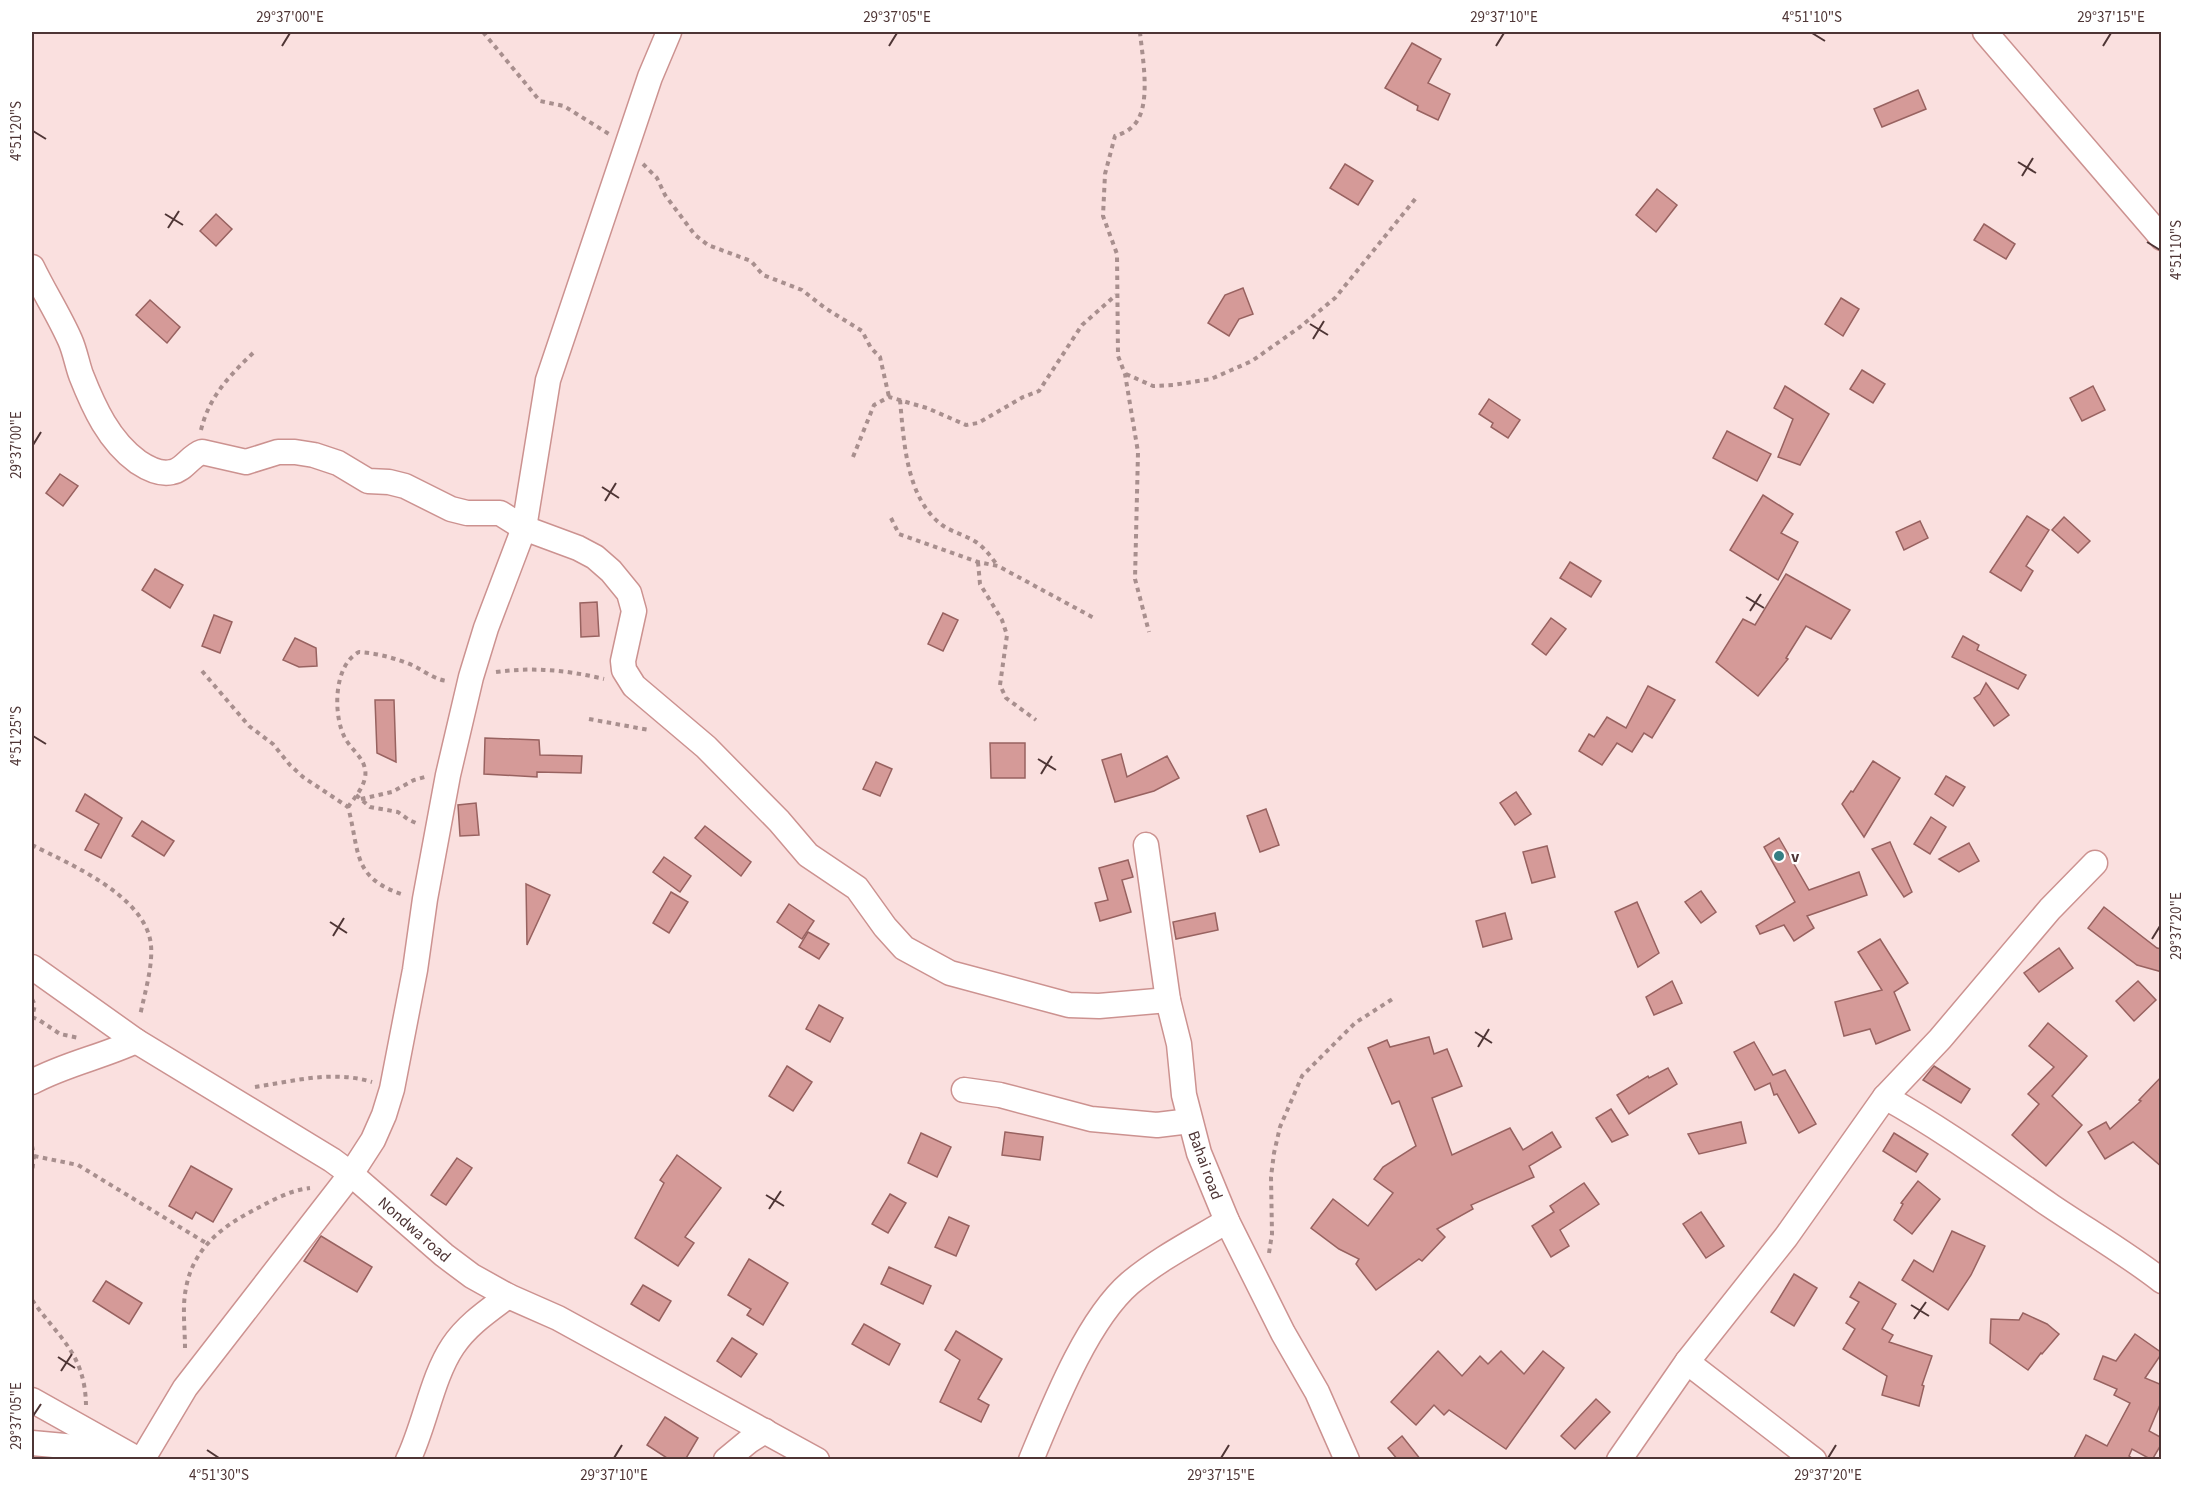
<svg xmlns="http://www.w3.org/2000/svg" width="2193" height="1491" viewBox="0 0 2193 1491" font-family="'Source Sans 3',sans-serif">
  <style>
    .building { fill: #d59a98; stroke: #986260; stroke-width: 1.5 }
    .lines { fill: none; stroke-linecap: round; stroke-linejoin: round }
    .street-casing { stroke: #cc9290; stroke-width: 27 }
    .path { stroke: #a88f8e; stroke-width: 4; stroke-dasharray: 4.5 4.5; stroke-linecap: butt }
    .street { stroke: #fff; stroke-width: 24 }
    .ticks { fill: none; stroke: #4e3535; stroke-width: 2 }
    .poi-dot { fill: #357e83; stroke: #fff; stroke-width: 2 }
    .labels { text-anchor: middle; stroke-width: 4.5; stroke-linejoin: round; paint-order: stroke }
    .poi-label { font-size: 16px; font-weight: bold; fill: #4e3535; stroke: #fff; text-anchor: start }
    .street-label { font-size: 16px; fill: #4e3535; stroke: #fff }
    .neatline { fill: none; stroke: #4e3535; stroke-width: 2 }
    .ticks-label { font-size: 15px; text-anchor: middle; fill: #4e3535 }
  </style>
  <rect width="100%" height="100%" fill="#fae0df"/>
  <!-- building -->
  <g class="building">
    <path d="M 1412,43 L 1441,59 L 1428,83 L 1450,94 L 1438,120 L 1417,110 L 1418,106 L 1385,88 Z"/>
    <path d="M 1918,90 L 1926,109 L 1882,127 L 1874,109 Z"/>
    <path d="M 1345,164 L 1373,181 L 1358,205 L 1330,188 Z"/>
    <path d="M 1657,189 L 1677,205 L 1656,232 L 1636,215 Z"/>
    <path d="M 216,214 L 232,229 L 216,246 L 200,231 Z"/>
    <path d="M 1984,224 L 2015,244 L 2006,259 L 1974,240 Z"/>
    <path d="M 1243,288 L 1253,314 L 1239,319 L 1229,336 L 1208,323 L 1225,295 Z"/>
    <path d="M 1841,298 L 1859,309 L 1843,336 L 1825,324 Z"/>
    <path d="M 150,300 L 180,327 L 167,343 L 136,315 Z"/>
    <path d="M 1862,370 L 1885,384 L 1873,403 L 1850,389 Z"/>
    <path d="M 1785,386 L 1829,414 L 1800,465 L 1778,457 L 1793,419 L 1774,408 Z"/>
    <path d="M 2093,386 L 2105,410 L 2082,421 L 2070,398 Z"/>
    <path d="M 1489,399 L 1520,420 L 1508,438 L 1491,427 L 1493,423 L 1479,414 Z"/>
    <path d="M 1727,431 L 1771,454 L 1757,481 L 1713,458 Z"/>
    <path d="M 60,474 L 78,486 L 63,506 L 46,493 Z"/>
    <path d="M 1763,495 L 1793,514 L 1781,533 L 1798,542 L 1778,580 L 1730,550 Z"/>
    <path d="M 2027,516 L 2049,530 L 2026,566 L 2033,571 L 2021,591 L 1990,572 Z"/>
    <path d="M 2064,517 L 2090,541 L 2078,553 L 2052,530 Z"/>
    <path d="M 1920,521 L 1928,538 L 1904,550 L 1896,532 Z"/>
    <path d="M 1570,562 L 1601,581 L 1591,597 L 1560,578 Z"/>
    <path d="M 155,569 L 183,585 L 170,608 L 142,590 Z"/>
    <path d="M 1786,574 L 1850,610 L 1831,639 L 1806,626 L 1786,658 L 1788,659 L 1758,696 L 1716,662 L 1743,619 L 1755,625 Z"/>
    <path d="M 597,602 L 599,636 L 581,637 L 580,603 Z"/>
    <path d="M 943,613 L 958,620 L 943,651 L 928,644 Z"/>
    <path d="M 214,615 L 232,622 L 220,653 L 202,646 Z"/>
    <path d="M 1551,618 L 1566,629 L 1546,655 L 1532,644 Z"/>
    <path d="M 1963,636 L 1979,645 L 1977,650 L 2026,675 L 2018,689 L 1952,657 Z"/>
    <path d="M 295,638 L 316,648 L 317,666 L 299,667 L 283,660 Z"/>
    <path d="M 1986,683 L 2009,715 L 1994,726 L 1974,698 L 1980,694 Z"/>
    <path d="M 1648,686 L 1675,700 L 1652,738 L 1644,733 L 1632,752 L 1617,743 L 1602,765 L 1579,751 L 1589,734 L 1594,737 L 1607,717 L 1626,728 Z"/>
    <path d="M 375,700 L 394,700 L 396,762 L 377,753 Z"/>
    <path d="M 485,738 L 539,740 L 540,755 L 582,756 L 581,773 L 537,772 L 537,777 L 484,774 Z"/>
    <path d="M 990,743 L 1025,743 L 1025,778 L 991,778 Z"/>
    <path d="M 1121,754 L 1127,777 L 1167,756 L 1179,778 L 1154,791 L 1115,802 L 1102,760 Z"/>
    <path d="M 1873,761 L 1900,778 L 1864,837 L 1842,804 L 1851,791 L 1853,792 Z"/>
    <path d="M 876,762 L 892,769 L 880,796 L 863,789 Z"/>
    <path d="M 1946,776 L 1965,787 L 1953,806 L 1935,794 Z"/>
    <path d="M 1516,792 L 1531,814 L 1515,825 L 1500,803 Z"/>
    <path d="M 85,794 L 122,818 L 101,858 L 85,850 L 99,824 L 76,811 Z"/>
    <path d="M 476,803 L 479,835 L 460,836 L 458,805 Z"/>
    <path d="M 1266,809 L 1279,845 L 1260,852 L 1247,816 Z"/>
    <path d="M 1931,817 L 1946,827 L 1930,854 L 1914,844 Z"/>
    <path d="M 142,821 L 174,841 L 164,856 L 132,836 Z"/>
    <path d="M 705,826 L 751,862 L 741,876 L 695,838 Z"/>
    <path d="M 1779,838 L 1809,890 L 1859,872 L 1867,895 L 1807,916 L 1814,928 L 1794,941 L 1784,925 L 1760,934 L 1756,926 L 1795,902 L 1764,847 Z"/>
    <path d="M 1890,842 L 1912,892 L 1904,897 L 1872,849 Z"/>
    <path d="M 1969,843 L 1979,861 L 1959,872 L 1939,859 Z"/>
    <path d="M 1547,846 L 1555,877 L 1532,883 L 1523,852 Z"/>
    <path d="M 664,857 L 691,876 L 680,892 L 653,872 Z"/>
    <path d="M 1128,860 L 1133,877 L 1122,880 L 1131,912 L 1100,921 L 1095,903 L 1108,900 L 1099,868 Z"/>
    <path d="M 526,884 L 550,895 L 527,945 Z"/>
    <path d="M 1701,891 L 1716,912 L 1701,923 L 1685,902 Z"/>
    <path d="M 671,892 L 688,902 L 669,933 L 653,923 Z"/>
    <path d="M 1637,902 L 1659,953 L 1638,967 L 1615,912 Z"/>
    <path d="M 789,904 L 814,921 L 802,939 L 777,922 Z"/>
    <path d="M 2104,907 L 2157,948 L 2162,949 L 2162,972 L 2137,965 L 2088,928 Z"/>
    <path d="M 1215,913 L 1218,930 L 1176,939 L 1173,922 Z"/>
    <path d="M 1505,913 L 1512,939 L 1483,947 L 1476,921 Z"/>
    <path d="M 808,932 L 829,944 L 819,959 L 799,947 Z"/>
    <path d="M 1880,939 L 1908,983 L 1894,992 L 1910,1030 L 1876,1044 L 1870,1029 L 1844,1036 L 1835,1002 L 1882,990 L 1858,952 Z"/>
    <path d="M 2059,948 L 2073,968 L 2039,992 L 2024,973 Z"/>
    <path d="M 1672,981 L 1682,1003 L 1654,1015 L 1646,997 Z"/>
    <path d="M 2138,981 L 2156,1000 L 2134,1021 L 2116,1001 Z"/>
    <path d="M 819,1005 L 843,1018 L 830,1042 L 806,1029 Z"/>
    <path d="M 2048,1023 L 2087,1056 L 2052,1096 L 2082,1125 L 2046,1166 L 2012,1135 L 2039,1104 L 2028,1094 L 2054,1067 L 2029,1046 Z"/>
    <path d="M 1429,1037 L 1434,1054 L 1447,1049 L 1462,1086 L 1432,1098 L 1452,1155 L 1510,1128 L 1523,1150 L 1552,1132 L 1561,1147 L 1529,1166 L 1534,1177 L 1471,1205 L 1473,1209 L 1437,1229 L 1445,1237 L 1422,1261 L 1419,1259 L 1376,1290 L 1356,1264 L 1359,1259 L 1339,1249 L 1311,1228 L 1333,1199 L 1368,1226 L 1393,1193 L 1374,1179 L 1383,1167 L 1416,1146 L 1399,1101 L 1392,1104 L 1368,1048 L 1387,1040 L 1390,1047 Z"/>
    <path d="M 1754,1042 L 1773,1075 L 1785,1070 L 1816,1124 L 1799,1133 L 1777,1094 L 1774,1095 L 1770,1083 L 1755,1090 L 1734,1052 Z"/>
    <path d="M 787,1066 L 812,1082 L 793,1111 L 769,1096 Z"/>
    <path d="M 1934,1066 L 1970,1089 L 1961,1103 L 1923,1080 Z"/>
    <path d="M 1668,1068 L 1677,1084 L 1629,1114 L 1617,1095 L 1648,1076 L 1649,1078 Z"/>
    <path d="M 2162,1076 L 2162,1167 L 2133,1142 L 2105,1159 L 2088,1132 L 2106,1122 L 2110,1129 L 2141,1101 L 2139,1100 Z"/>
    <path d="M 1611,1109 L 1628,1135 L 1612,1142 L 1596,1118 Z"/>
    <path d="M 1741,1122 L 1746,1143 L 1699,1154 L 1688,1134 Z"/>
    <path d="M 1005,1132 L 1043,1137 L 1040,1160 L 1002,1155 Z"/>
    <path d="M 921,1133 L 951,1147 L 937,1177 L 908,1163 Z"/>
    <path d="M 1894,1133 L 1928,1154 L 1916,1172 L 1883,1151 Z"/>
    <path d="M 677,1155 L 721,1188 L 685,1237 L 694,1243 L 678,1266 L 635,1238 L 664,1183 L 660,1180 Z"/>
    <path d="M 457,1158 L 472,1168 L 446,1205 L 431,1195 Z"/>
    <path d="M 191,1166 L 232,1189 L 213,1222 L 196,1212 L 192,1219 L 169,1206 Z"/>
    <path d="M 1918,1181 L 1940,1199 L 1912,1234 L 1894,1220 L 1903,1204 L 1901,1203 Z"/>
    <path d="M 1584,1183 L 1599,1204 L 1560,1230 L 1569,1246 L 1551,1257 L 1532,1226 L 1554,1212 L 1550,1206 Z"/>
    <path d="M 890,1194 L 906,1203 L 888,1233 L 872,1224 Z"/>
    <path d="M 1701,1212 L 1724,1246 L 1706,1258 L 1683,1224 Z"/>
    <path d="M 949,1217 L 969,1226 L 956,1256 L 935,1247 Z"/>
    <path d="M 1952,1231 L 1985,1246 L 1971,1275 L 1948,1310 L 1902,1280 L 1914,1260 L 1933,1272 Z"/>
    <path d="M 321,1236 L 372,1267 L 357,1292 L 304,1261 Z"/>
    <path d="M 749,1259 L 788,1283 L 763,1325 L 747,1315 L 751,1309 L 728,1295 Z"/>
    <path d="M 889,1267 L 931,1286 L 923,1304 L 881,1284 Z"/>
    <path d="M 1794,1274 L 1817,1288 L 1794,1326 L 1771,1312 Z"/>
    <path d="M 106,1281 L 142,1303 L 129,1324 L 93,1301 Z"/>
    <path d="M 1859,1282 L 1896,1304 L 1882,1329 L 1893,1335 L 1889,1342 L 1932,1356 L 1922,1385 L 1924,1386 L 1919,1406 L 1882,1395 L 1887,1376 L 1843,1349 L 1855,1329 L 1846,1323 L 1859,1302 L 1850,1297 Z"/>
    <path d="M 643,1285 L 671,1301 L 659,1321 L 631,1304 Z"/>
    <path d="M 2023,1313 L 2047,1324 L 2059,1334 L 2042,1354 L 2041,1353 L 2028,1370 L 1990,1343 L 1991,1319 L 2019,1320 Z"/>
    <path d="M 864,1324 L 900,1344 L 889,1365 L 852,1344 Z"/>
    <path d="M 956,1331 L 1002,1359 L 978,1399 L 989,1405 L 981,1422 L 940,1402 L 960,1360 L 945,1350 Z"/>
    <path d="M 2135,1334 L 2162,1353 L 2145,1378 L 2162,1385 L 2162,1400 L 2149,1431 L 2162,1438 L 2162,1443 L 2152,1460 L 2132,1449 L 2129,1456 L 2135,1460 L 2073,1460 L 2086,1435 L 2107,1446 L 2130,1403 L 2114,1395 L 2117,1389 L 2094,1379 L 2103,1356 L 2116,1361 Z"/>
    <path d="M 732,1338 L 757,1354 L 741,1377 L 717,1361 Z"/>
    <path d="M 1438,1351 L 1462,1376 L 1480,1356 L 1488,1364 L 1501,1351 L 1524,1374 L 1543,1351 L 1564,1368 L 1506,1449 L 1449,1410 L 1444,1415 L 1434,1405 L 1416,1425 L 1391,1402 Z"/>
    <path d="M 1596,1399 L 1610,1412 L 1575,1449 L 1561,1436 Z"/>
    <path d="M 665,1417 L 698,1438 L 685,1460 L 670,1460 L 647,1445 Z"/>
    <path d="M 1402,1436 L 1421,1460 L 1398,1460 L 1388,1448 Z"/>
  </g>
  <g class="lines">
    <defs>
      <g id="street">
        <path d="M 1985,32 L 2162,238"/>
        <path d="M 32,267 C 44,292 59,315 70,340 C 75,351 77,364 81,375 C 94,408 109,441 138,462 C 147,468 160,475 172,472 C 184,470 190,456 202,452 L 246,462 L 278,452 L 295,452 L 314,455 L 338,463 L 368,481 L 389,482 L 405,486 L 451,509 L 467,513 L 500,513 L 524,528 L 578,548 L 595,557 L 611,571 L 629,593 L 634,611 L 623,661 L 624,670 L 634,686 L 706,747 L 779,821 L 808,855 L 857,888 L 885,927 L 904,948 L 950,973 L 1069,1005 L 1099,1006 L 1168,1000"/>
        <path d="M 1146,845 L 1168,1000 L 1179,1044 L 1184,1095 L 1199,1153 L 1227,1221 L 1283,1333 L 1317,1392 L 1347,1460"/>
        <path d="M 32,967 L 136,1041 L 332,1160 L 351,1174 L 444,1255 L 472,1276 L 508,1296 L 558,1318 L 817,1460"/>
        <path d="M 32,1082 C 65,1064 102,1057 136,1041"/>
        <path d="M 964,1090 L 1000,1095 L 1091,1119 L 1157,1125 L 1190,1121"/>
        <path d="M 1885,1097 C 1943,1129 1996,1168 2051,1206 C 2088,1231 2126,1253 2162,1281"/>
        <path d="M 1687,1362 L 1814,1460"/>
        <path d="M 32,1400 L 139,1460"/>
        <path d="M 32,1443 L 119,1451"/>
        <path d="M 142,1460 L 185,1388 L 351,1174 L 373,1140 L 384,1115 L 392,1089 L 415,970 L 425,899 L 448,775 L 471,677 L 486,628 L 524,528 L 548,380 L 650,77 L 669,32"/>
        <path d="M 408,1460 C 425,1425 432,1377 453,1346 C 467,1325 488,1311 508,1296"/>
        <path d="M 726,1460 L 749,1441 L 765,1431"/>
        <path d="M 1031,1460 C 1053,1407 1087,1320 1130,1283 C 1160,1258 1194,1241 1227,1221"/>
        <path d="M 1619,1460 L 1687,1362 L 1786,1237 L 1885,1097 L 1940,1039 L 2050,909 L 2095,863"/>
      </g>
    </defs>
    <!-- street casing -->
    <use href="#street" class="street-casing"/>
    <!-- path -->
    <g class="path">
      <path d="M 483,32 L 540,101 L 564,106 L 609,134"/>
      <path d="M 1140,32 C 1142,56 1153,109 1132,127 C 1127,132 1121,134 1115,136 L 1105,174 L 1103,216 L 1117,254 L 1118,356 L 1125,374 L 1138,452 L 1135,579 L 1149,632"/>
      <path d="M 643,164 L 657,178 L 665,195 L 695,235 L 708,245 L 751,261 L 763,275 L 802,290 L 825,308 L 862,331 L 871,348 L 880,357 L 889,397"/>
      <path d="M 1126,374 L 1153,386 L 1173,385 L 1211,379 L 1252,361 L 1300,327 L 1335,298 L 1416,198"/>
      <path d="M 900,400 C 904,442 906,498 942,525 C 952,532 965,535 976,542 C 985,548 991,557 998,566"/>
      <path d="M 201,430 C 209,397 229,376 253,353"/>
      <path d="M 853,457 L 874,405 L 889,397 L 927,408 L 966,425 L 978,423 L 1023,397 L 1039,391 L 1082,325 L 1116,295"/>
      <path d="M 891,518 L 899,534 L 978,562 L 998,566 L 1094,618"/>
      <path d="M 978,562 L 980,584 L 1002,620 L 1007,635 L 1000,685 L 1006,698 L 1036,720"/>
      <path d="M 202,671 L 249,726 L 273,744 L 290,765 L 303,777 L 348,807 C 360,851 351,878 404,895"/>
      <path d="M 496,672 C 533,667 567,670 604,679"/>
      <path d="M 589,719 L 649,730"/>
      <path d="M 356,795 L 370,807 L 398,812 L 409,820 L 416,823"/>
      <path d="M 361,799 L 392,792 L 414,780 L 425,777"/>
      <path d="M 348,807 C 355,797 368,783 365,769 C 363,757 350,748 345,738 C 333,716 333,665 359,652 C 375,653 391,657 407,663 C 421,668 432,679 447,681"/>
      <path d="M 32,845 C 70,864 140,894 150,939 C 155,961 144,995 140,1016"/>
      <path d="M 32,999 L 35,1005 L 32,1017"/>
      <path d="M 32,1017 L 39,1020 L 60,1034 L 79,1038"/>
      <path d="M 255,1087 C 294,1081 333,1070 372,1082"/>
      <path d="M 32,1146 L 34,1156 L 32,1173"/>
      <path d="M 34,1156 L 78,1165 L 206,1243"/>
      <path d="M 1269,1253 L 1272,1234 L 1271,1177 L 1274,1153 L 1280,1127 L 1302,1076 L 1355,1023 L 1394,998"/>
      <path d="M 32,1300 C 59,1338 85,1354 86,1405"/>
      <path d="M 185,1348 C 185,1329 182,1307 186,1288 C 193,1249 221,1227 254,1210 C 271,1201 290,1190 310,1188"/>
    </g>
    <!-- street -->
    <use href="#street" class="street"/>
  </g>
  <!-- ticks -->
  <path class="ticks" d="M 1812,33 L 1825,41M 282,46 L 290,33M 889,46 L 897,33M 1496,46 L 1504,33M 2103,46 L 2111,33M 33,131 L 46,139M 2018,162 L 2036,173M 2022,176 L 2033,158M 165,214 L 183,225M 168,228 L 179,211M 2147,242 L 2160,250M 1310,324 L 1328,335M 1313,339 L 1324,321M 33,445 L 41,432M 602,487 L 619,498M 605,501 L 616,483M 1746,597 L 1764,608M 1750,611 L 1761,594M 33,736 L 46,744M 1038,759 L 1056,770M 1041,774 L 1052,756M 330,922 L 347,933M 333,936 L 344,918M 2152,939 L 2160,926M 1475,1032 L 1492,1043M 1478,1047 L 1489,1029M 766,1195 L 784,1206M 769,1209 L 781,1191M 1911,1305 L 1929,1316M 1914,1319 L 1926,1302M 58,1357 L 75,1368M 61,1371 L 72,1354M 33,1416 L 41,1404M 207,1450 L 219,1458M 614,1458 L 622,1445M 1221,1458 L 1229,1445M 1828,1458 L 1836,1445"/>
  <!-- markers -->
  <circle class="poi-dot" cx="1779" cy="856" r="6"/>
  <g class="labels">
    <!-- poi labels -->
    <g class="poi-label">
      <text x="1791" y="862">v</text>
    </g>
    <!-- street labels -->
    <g class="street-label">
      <text transform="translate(1206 1165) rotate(70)" y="6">Bahai road</text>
      <text transform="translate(415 1229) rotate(41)" y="6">Nondwa road</text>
    </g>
  </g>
  <!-- border -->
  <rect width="2193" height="1491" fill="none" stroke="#ffffff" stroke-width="66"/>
  <rect x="33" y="33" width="2127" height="1425" class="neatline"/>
  <g class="ticks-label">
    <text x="290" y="22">29°37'00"E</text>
    <text x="897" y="22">29°37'05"E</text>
    <text x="1504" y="22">29°37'10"E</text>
    <text x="1812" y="22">4°51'10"S</text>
    <text x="2111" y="22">29°37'15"E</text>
    <text transform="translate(16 131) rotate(-90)" y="5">4°51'20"S</text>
    <text transform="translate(2176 250) rotate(-90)" y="5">4°51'10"S</text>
    <text transform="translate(16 445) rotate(-90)" y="5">29°37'00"E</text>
    <text transform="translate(16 736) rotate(-90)" y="5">4°51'25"S</text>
    <text transform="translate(2176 926) rotate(-90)" y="5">29°37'20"E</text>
    <text transform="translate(16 1416) rotate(-90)" y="5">29°37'05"E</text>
    <text x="219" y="1480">4°51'30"S</text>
    <text x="614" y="1480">29°37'10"E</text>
    <text x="1221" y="1480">29°37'15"E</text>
    <text x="1828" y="1480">29°37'20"E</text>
  </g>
</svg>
